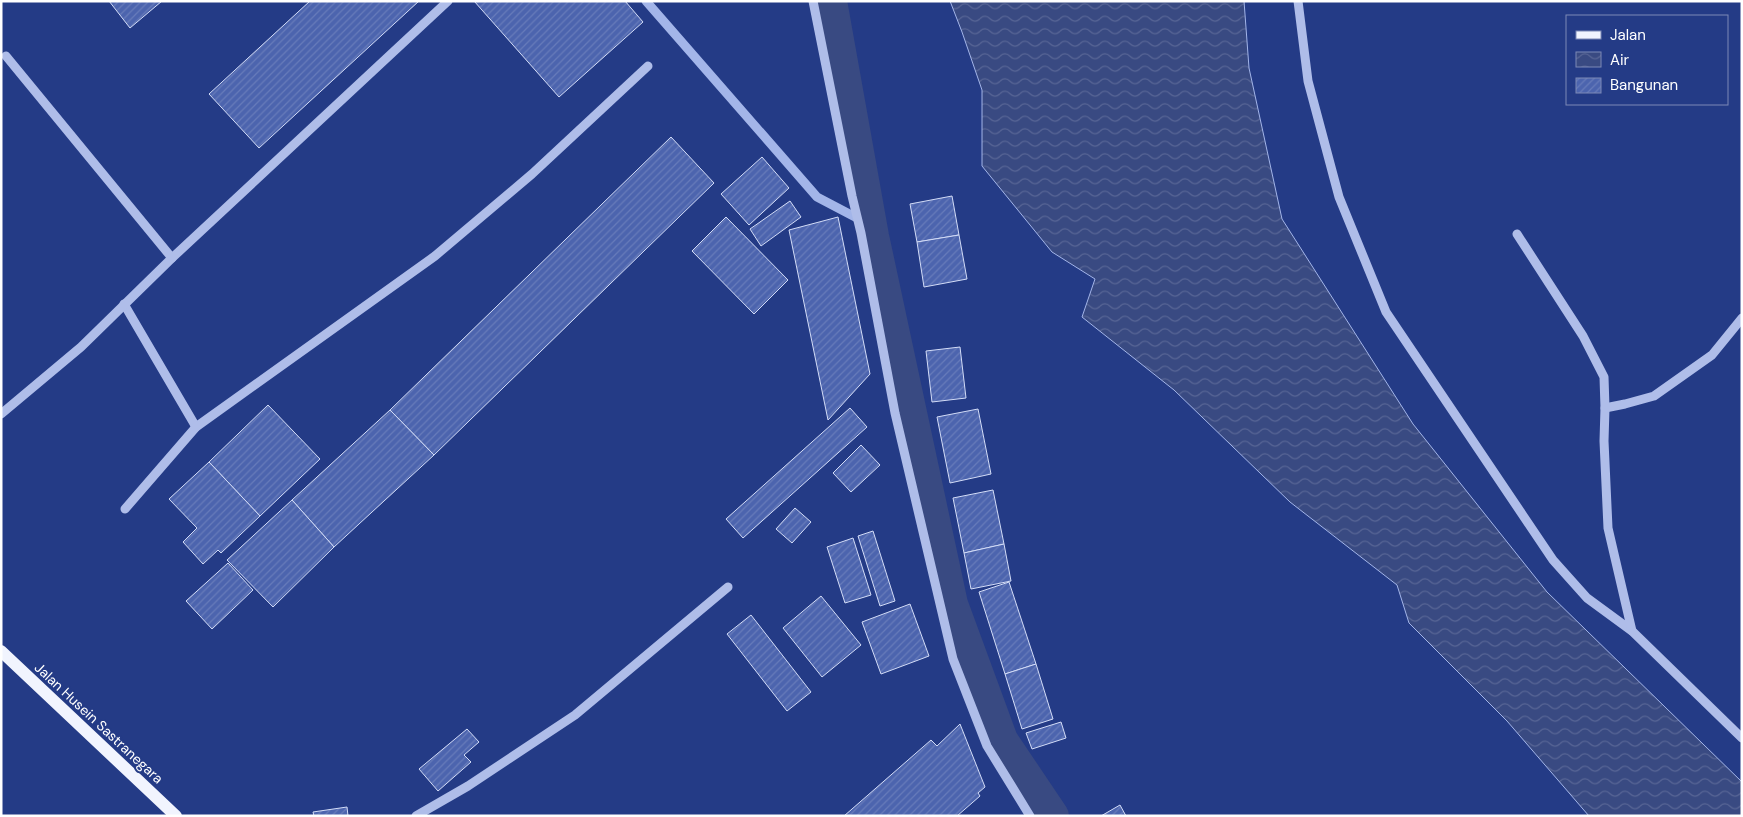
<svg xmlns="http://www.w3.org/2000/svg" width="1743" height="817" viewBox="0 0 1743 817" font-family="'DM Sans',sans-serif">
  <style>
    .water { fill: url(#water-waves); stroke: #a3b5e9 }
    .lines { fill: none; stroke-linecap: round; stroke-linejoin: round }
    .stream { stroke: #a3b5e9; stroke-width: 9 }
    .canal { stroke: #394a82; stroke-width: 32 }
    .building { fill: url(#building-hatch); stroke: #d3dcf7 }
    .minor { stroke: #afbde9; stroke-width: 9 }
    .major { stroke: #f1f4fe; stroke-width: 12 }
    .labels { text-anchor: middle; stroke-width: 4; stroke-linejoin: round; paint-order: stroke }
    .street-label { font-size: 14px; fill: #fff; stroke: #243b86 }
  </style>
  <defs>
    <pattern id="water-waves" width="16" height="10" patternUnits="userSpaceOnUse" patternTransform="scale(1.25)"><rect width="16" height="10" fill="#394a82"/><path d="M0 5q4-4 8 0t8 0" fill="none" stroke="#576595"/></pattern>
    <pattern id="building-hatch" width="6" height="6" patternUnits="userSpaceOnUse" patternTransform="scale(1.25)"><rect width="6" height="6" fill="#4c64ae"/><path d="M-1 1l2-2M0 6l6-6M5 7l2-2" fill="none" stroke="#677bba"/></pattern>
  </defs>
  <rect width="100%" height="100%" fill="#243b86"/>
  <!-- water -->
  <path class="water" d="M 950,1 L 1244,1 L 1249,68 L 1282,219 L 1413,424 L 1547,592 L 1742,782 L 1742,816 L 1589,816 L 1507,721 L 1409,623 L 1397,585 L 1290,502 L 1174,390 L 1082,317 L 1095,279 L 1052,252 L 982,166 L 982,90 L 962,32 Z"/>
  <g class="lines">
    <!-- stream -->
    <path class="stream" d="M 646,1 L 817,197 L 857,218 L 873,236"/>
    <!-- canal -->
    <path class="canal" d="M 831,1 L 873,236 L 952,604 L 1002,740 L 1053,816"/>
  </g>
  <!-- building -->
  <g class="building">
    <path d="M 109,1 L 162,1 L 130,28 Z"/>
    <path d="M 310,1 L 419,1 L 259,148 L 209,94 Z"/>
    <path d="M 474,1 L 625,1 L 643,22 L 559,97 Z"/>
    <path d="M 671,137 L 714,183 L 434,455 L 390,410 Z"/>
    <path d="M 762,157 L 789,188 L 749,225 L 721,194 Z"/>
    <path d="M 952,196 L 959,235 L 917,242 L 910,204 Z"/>
    <path d="M 790,201 L 801,217 L 761,246 L 750,229 Z"/>
    <path d="M 726,217 L 788,280 L 754,314 L 692,251 Z"/>
    <path d="M 838,217 L 870,374 L 828,420 L 789,230 Z"/>
    <path d="M 959,235 L 967,279 L 924,287 L 917,242 Z"/>
    <path d="M 960,347 L 966,398 L 932,402 L 926,351 Z"/>
    <path d="M 268,405 L 320,459 L 260,516 L 209,462 Z"/>
    <path d="M 850,408 L 867,427 L 743,538 L 726,519 Z"/>
    <path d="M 978,409 L 991,474 L 950,483 L 937,417 Z"/>
    <path d="M 390,410 L 434,455 L 334,547 L 292,500 Z"/>
    <path d="M 861,445 L 880,465 L 851,492 L 833,473 Z"/>
    <path d="M 209,462 L 260,516 L 221,553 L 218,550 L 203,564 L 183,542 L 197,528 L 169,499 Z"/>
    <path d="M 993,490 L 1004,544 L 964,553 L 953,498 Z"/>
    <path d="M 292,500 L 334,547 L 273,607 L 227,560 Z"/>
    <path d="M 795,508 L 811,522 L 792,543 L 776,529 Z"/>
    <path d="M 873,531 L 895,601 L 880,606 L 858,536 Z"/>
    <path d="M 853,538 L 871,595 L 845,603 L 827,547 Z"/>
    <path d="M 1004,544 L 1011,581 L 971,589 L 964,553 Z"/>
    <path d="M 228,563 L 253,590 L 212,629 L 186,601 Z"/>
    <path d="M 1009,582 L 1036,664 L 1005,674 L 979,592 Z"/>
    <path d="M 821,596 L 861,645 L 822,677 L 783,628 Z"/>
    <path d="M 910,604 L 929,656 L 881,674 L 862,622 Z"/>
    <path d="M 751,615 L 811,692 L 787,711 L 727,634 Z"/>
    <path d="M 1036,664 L 1053,719 L 1022,729 L 1005,674 Z"/>
    <path d="M 1061,722 L 1066,738 L 1032,749 L 1026,733 Z"/>
    <path d="M 960,724 L 985,787 L 978,793 L 980,796 L 957,816 L 844,816 L 931,740 L 937,746 Z"/>
    <path d="M 467,729 L 479,742 L 464,755 L 471,762 L 438,791 L 419,769 Z"/>
    <path d="M 1120,805 L 1126,816 L 1101,816 Z"/>
    <path d="M 347,807 L 348,816 L 314,816 L 313,812 Z"/>
  </g>
  <g class="lines">
    <!-- minor -->
    <g class="minor">
      <path d="M 813,1 L 852,196 L 861,233 L 895,413 L 953,659 L 987,746 L 1030,816"/>
      <path d="M 1298,1 L 1308,81 L 1339,197 L 1386,312 L 1553,560 L 1587,598 L 1632,631 L 1742,738"/>
      <path d="M 6,56 L 172,258"/>
      <path d="M 1517,234 L 1583,336 L 1604,377 L 1605,408 L 1604,441 L 1608,528 L 1632,631"/>
      <path d="M 124,304 L 196,427"/>
      <path d="M 1605,408 L 1625,404 L 1654,396 L 1712,355 L 1742,318"/>
      <path d="M 1,414 L 81,347 L 172,258 L 448,1"/>
      <path d="M 125,509 L 196,427 L 435,256 L 532,174 L 648,66"/>
      <path d="M 416,816 L 468,786 L 575,715 L 728,587"/>
    </g>
    <!-- major -->
    <path class="major" d="M 1,651 L 176,816"/>
  </g>
  <g class="labels">
    <!-- street labels -->
    <g class="street-label">
      <text transform="translate(99 723) rotate(43)" y="5">Jalan Husein Sastranegara</text>
    </g>
  </g>
  <!-- border -->
  <rect width="1743" height="817" fill="none" stroke="#ffffff" stroke-width="5"/>
  <!-- legend -->
  <rect x="1566" y="15" width="162" height="90" fill="#243b86" stroke="#7c89b6"/>
  <rect x="1576" y="31" width="25" height="8" fill="#f1f4fe" stroke="#7c89b6"/>
  <text x="1610" y="40" font-size="15" fill="#ffffff">Jalan</text>
  <rect x="1576" y="52" width="25" height="15" fill="url(#water-waves)" stroke="#7c89b6"/>
  <text x="1610" y="65" font-size="15" fill="#ffffff">Air</text>
  <rect x="1576" y="78" width="25" height="15" fill="url(#building-hatch)" stroke="#7c89b6"/>
  <text x="1610" y="90" font-size="15" fill="#ffffff">Bangunan</text>
</svg>
